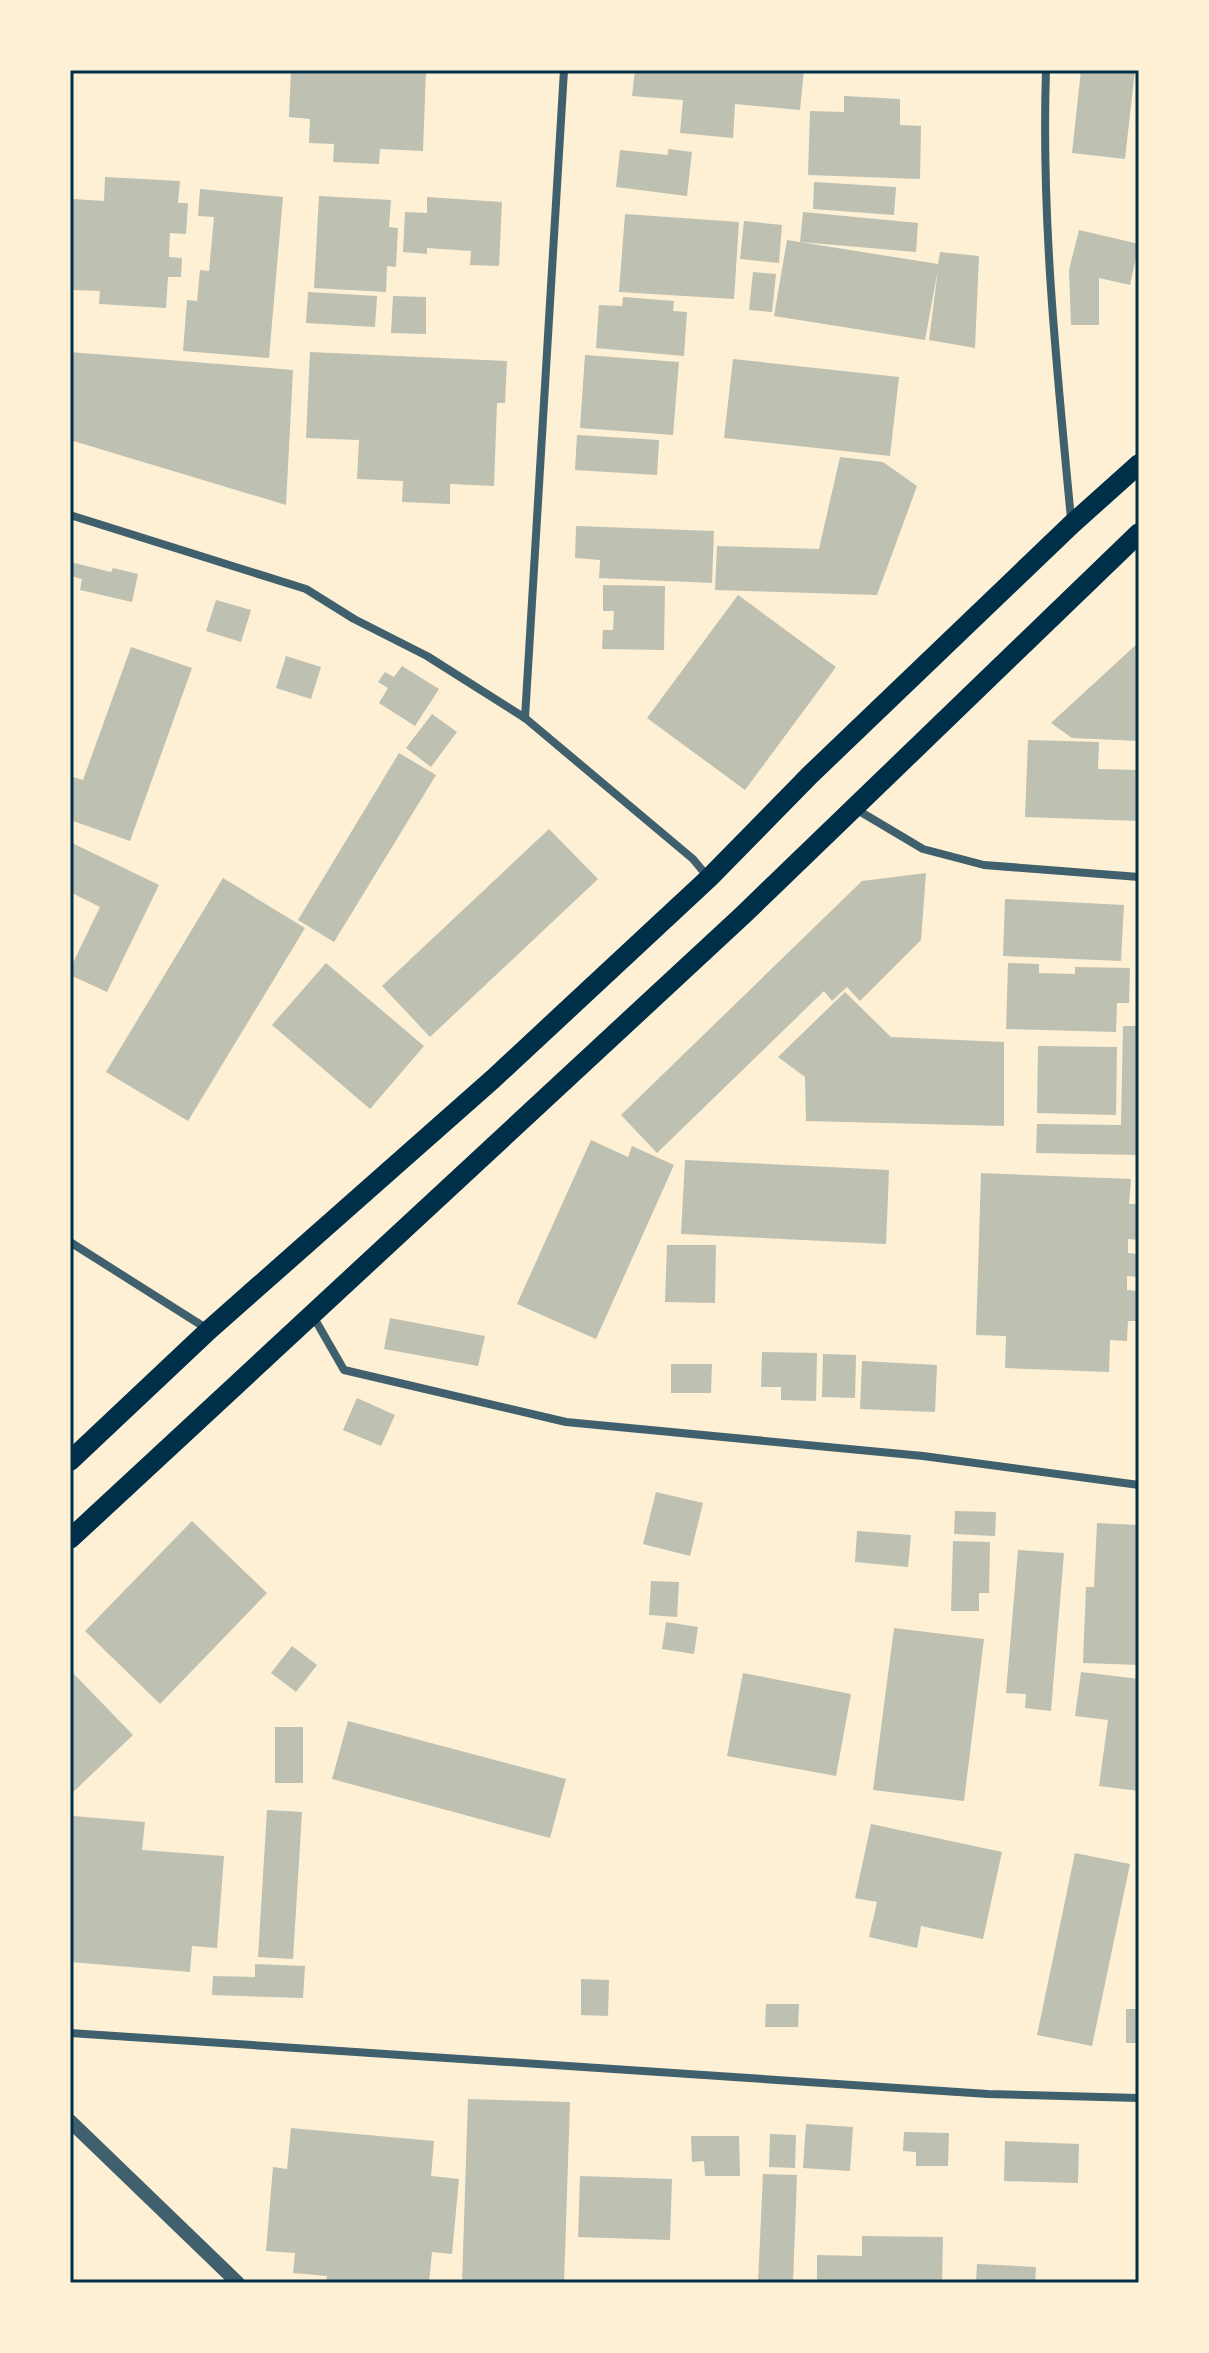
<svg xmlns="http://www.w3.org/2000/svg" width="1209" height="2353" viewBox="0 0 1209 2353" font-family="'Noto Sans',sans-serif">
  <style>
    .building { fill: #bec0b2 }
    .lines { fill: none; stroke-linecap: round; stroke-linejoin: round }
    .minor { stroke: #3f606c; stroke-width: 8 }
    .tertiary { stroke: #3f606c; stroke-width: 14 }
    .primary { stroke: #003049; stroke-width: 20 }
    .neatline { fill: none; stroke: #003049; stroke-width: 3 }
  </style>
  <rect width="100%" height="100%" fill="#fdf0d5"/>
  <!-- building -->
  <g class="building">
    <path d="M 291,70 L 426,70 L 423,151 L 380,149 L 379,164 L 333,162 L 334,144 L 309,143 L 310,119 L 289,117 Z"/>
    <path d="M 635,70 L 804,70 L 800,110 L 735,104 L 733,138 L 680,133 L 683,100 L 632,96 Z"/>
    <path d="M 1081,70 L 1135,70 L 1125,159 L 1072,153 Z"/>
    <path d="M 844,96 L 900,99 L 900,125 L 921,126 L 920,179 L 808,175 L 810,111 L 844,112 Z"/>
    <path d="M 668,149 L 692,152 L 687,196 L 616,187 L 620,150 L 668,155 Z"/>
    <path d="M 105,177 L 180,181 L 178,203 L 188,203 L 186,234 L 170,233 L 169,257 L 182,258 L 181,277 L 168,277 L 166,308 L 99,304 L 100,291 L 70,290 L 73,199 L 104,201 Z"/>
    <path d="M 814,182 L 896,187 L 894,215 L 813,209 Z"/>
    <path d="M 200,189 L 283,197 L 269,358 L 183,351 L 187,300 L 197,301 L 200,270 L 209,271 L 214,217 L 198,216 Z"/>
    <path d="M 319,196 L 391,200 L 389,227 L 398,228 L 396,267 L 387,266 L 386,292 L 314,288 Z"/>
    <path d="M 427,197 L 502,202 L 499,266 L 470,265 L 471,251 L 427,248 L 427,254 L 403,252 L 405,212 L 427,213 Z"/>
    <path d="M 803,212 L 918,223 L 916,252 L 800,242 Z"/>
    <path d="M 625,214 L 739,222 L 734,299 L 619,292 Z"/>
    <path d="M 744,221 L 782,225 L 779,263 L 740,259 Z"/>
    <path d="M 1079,230 L 1139,244 L 1130,285 L 1099,278 L 1099,325 L 1071,325 L 1069,270 Z"/>
    <path d="M 787,240 L 938,264 L 940,252 L 979,256 L 975,348 L 929,340 L 938,269 L 925,340 L 774,316 Z"/>
    <path d="M 753,272 L 776,274 L 772,312 L 749,310 Z"/>
    <path d="M 308,292 L 377,296 L 375,327 L 306,323 Z"/>
    <path d="M 393,296 L 426,297 L 426,334 L 391,333 Z"/>
    <path d="M 623,297 L 674,301 L 673,311 L 687,312 L 684,356 L 596,348 L 599,305 L 622,306 Z"/>
    <path d="M 70,352 L 293,370 L 286,505 L 70,440 Z"/>
    <path d="M 310,352 L 507,361 L 505,403 L 497,403 L 494,486 L 450,484 L 450,504 L 402,502 L 403,481 L 357,479 L 359,440 L 306,438 Z"/>
    <path d="M 585,355 L 679,362 L 673,435 L 580,428 Z"/>
    <path d="M 733,359 L 899,377 L 890,456 L 724,438 Z"/>
    <path d="M 577,435 L 659,440 L 657,475 L 575,470 Z"/>
    <path d="M 840,457 L 883,462 L 917,486 L 877,595 L 715,590 L 717,546 L 819,549 Z"/>
    <path d="M 576,526 L 714,531 L 712,583 L 599,578 L 600,560 L 575,558 Z"/>
    <path d="M 70,562 L 111,572 L 113,568 L 138,574 L 132,602 L 80,590 L 82,579 L 70,576 Z"/>
    <path d="M 603,585 L 665,586 L 664,650 L 602,649 L 603,630 L 613,630 L 614,611 L 603,611 Z"/>
    <path d="M 738,595 L 836,667 L 745,790 L 647,718 Z"/>
    <path d="M 216,600 L 251,610 L 241,642 L 206,631 Z"/>
    <path d="M 1139,642 L 1139,741 L 1072,738 L 1051,723 Z"/>
    <path d="M 131,647 L 192,668 L 130,841 L 70,820 L 70,776 L 83,780 Z"/>
    <path d="M 286,656 L 321,667 L 311,699 L 276,688 Z"/>
    <path d="M 402,666 L 439,689 L 415,726 L 379,703 L 388,688 L 378,682 L 385,672 L 394,677 Z"/>
    <path d="M 432,714 L 457,732 L 431,767 L 406,748 Z"/>
    <path d="M 1028,740 L 1099,742 L 1098,769 L 1139,770 L 1139,821 L 1025,817 Z"/>
    <path d="M 399,753 L 436,775 L 334,942 L 298,920 Z"/>
    <path d="M 549,829 L 598,879 L 430,1037 L 382,986 Z"/>
    <path d="M 70,842 L 159,885 L 107,992 L 70,975 L 70,969 L 100,907 L 70,892 Z"/>
    <path d="M 926,873 L 921,940 L 860,1001 L 847,987 L 832,1001 L 824,991 L 657,1153 L 621,1115 L 862,881 Z"/>
    <path d="M 223,878 L 305,928 L 188,1121 L 106,1072 Z"/>
    <path d="M 1005,899 L 1124,905 L 1121,961 L 1003,956 Z"/>
    <path d="M 326,963 L 424,1046 L 370,1109 L 272,1025 Z"/>
    <path d="M 1008,963 L 1039,964 L 1039,973 L 1075,974 L 1075,967 L 1130,968 L 1129,1003 L 1117,1003 L 1116,1032 L 1006,1029 Z"/>
    <path d="M 845,992 L 891,1037 L 1004,1042 L 1004,1126 L 806,1121 L 805,1077 L 778,1057 Z"/>
    <path d="M 1123,1026 L 1139,1026 L 1139,1155 L 1036,1153 L 1037,1124 L 1121,1125 Z"/>
    <path d="M 1038,1046 L 1117,1047 L 1116,1115 L 1037,1113 Z"/>
    <path d="M 591,1140 L 628,1157 L 632,1146 L 674,1165 L 596,1339 L 517,1304 Z"/>
    <path d="M 685,1160 L 889,1170 L 886,1244 L 681,1234 Z"/>
    <path d="M 981,1173 L 1131,1179 L 1129,1204 L 1139,1204 L 1139,1240 L 1128,1239 L 1128,1253 L 1139,1254 L 1139,1277 L 1127,1276 L 1127,1290 L 1139,1291 L 1139,1321 L 1128,1321 L 1127,1341 L 1110,1340 L 1109,1372 L 1005,1368 L 1006,1336 L 976,1335 Z"/>
    <path d="M 667,1245 L 716,1245 L 715,1303 L 665,1302 Z"/>
    <path d="M 390,1318 L 485,1336 L 478,1366 L 384,1349 Z"/>
    <path d="M 762,1352 L 817,1353 L 816,1401 L 781,1400 L 781,1387 L 761,1387 Z"/>
    <path d="M 823,1354 L 856,1355 L 855,1398 L 822,1397 Z"/>
    <path d="M 862,1361 L 937,1365 L 935,1412 L 860,1409 Z"/>
    <path d="M 671,1364 L 712,1364 L 711,1393 L 671,1393 Z"/>
    <path d="M 357,1398 L 395,1415 L 381,1446 L 343,1430 Z"/>
    <path d="M 656,1492 L 703,1503 L 690,1556 L 643,1544 Z"/>
    <path d="M 955,1511 L 996,1512 L 995,1536 L 954,1534 Z"/>
    <path d="M 192,1521 L 267,1593 L 160,1704 L 85,1631 Z"/>
    <path d="M 1097,1523 L 1139,1525 L 1139,1665 L 1083,1663 L 1086,1587 L 1094,1587 Z"/>
    <path d="M 857,1531 L 911,1535 L 908,1567 L 855,1562 Z"/>
    <path d="M 953,1541 L 990,1542 L 989,1593 L 979,1593 L 979,1611 L 951,1611 Z"/>
    <path d="M 1018,1550 L 1064,1553 L 1051,1711 L 1025,1708 L 1026,1694 L 1006,1693 Z"/>
    <path d="M 651,1581 L 679,1582 L 677,1617 L 649,1615 Z"/>
    <path d="M 666,1622 L 698,1627 L 694,1654 L 662,1649 Z"/>
    <path d="M 894,1628 L 984,1639 L 964,1801 L 873,1790 Z"/>
    <path d="M 292,1646 L 317,1665 L 296,1692 L 271,1673 Z"/>
    <path d="M 70,1670 L 133,1735 L 70,1795 Z"/>
    <path d="M 1081,1672 L 1139,1679 L 1139,1791 L 1099,1786 L 1108,1720 L 1075,1716 Z"/>
    <path d="M 743,1673 L 851,1694 L 836,1776 L 727,1756 Z"/>
    <path d="M 348,1721 L 566,1779 L 550,1838 L 332,1779 Z"/>
    <rect x="275" y="1727" width="28" height="56"/>
    <path d="M 267,1810 L 302,1812 L 293,1959 L 258,1957 Z"/>
    <path d="M 73,1816 L 145,1822 L 142,1850 L 224,1856 L 217,1948 L 192,1946 L 190,1972 L 70,1962 L 70,1844 Z"/>
    <path d="M 871,1824 L 1002,1852 L 983,1939 L 921,1926 L 917,1948 L 869,1937 L 877,1902 L 855,1898 Z"/>
    <path d="M 1075,1853 L 1130,1864 L 1092,2046 L 1037,2035 Z"/>
    <path d="M 255,1964 L 305,1966 L 303,1998 L 212,1995 L 213,1976 L 255,1977 Z"/>
    <path d="M 581,1979 L 609,1980 L 608,2016 L 581,2015 Z"/>
    <path d="M 1136,2003 L 1139,2003 L 1139,2043 L 1126,2043 L 1126,2009 L 1136,2009 Z"/>
    <path d="M 766,2004 L 799,2004 L 798,2027 L 765,2027 Z"/>
    <path d="M 468,2099 L 570,2102 L 564,2283 L 462,2283 Z"/>
    <path d="M 806,2124 L 853,2127 L 850,2171 L 803,2168 Z"/>
    <path d="M 291,2128 L 434,2141 L 431,2176 L 459,2179 L 452,2254 L 432,2252 L 429,2283 L 326,2283 L 327,2276 L 293,2273 L 295,2253 L 266,2251 L 273,2167 L 287,2169 Z"/>
    <path d="M 904,2132 L 949,2133 L 948,2166 L 916,2166 L 916,2152 L 903,2151 Z"/>
    <path d="M 770,2134 L 796,2135 L 795,2168 L 769,2167 Z"/>
    <path d="M 691,2136 L 739,2136 L 740,2176 L 705,2176 L 704,2161 L 692,2162 Z"/>
    <path d="M 1005,2141 L 1079,2144 L 1078,2183 L 1004,2181 Z"/>
    <path d="M 763,2174 L 797,2175 L 793,2283 L 758,2283 Z"/>
    <path d="M 580,2176 L 672,2179 L 670,2240 L 578,2237 Z"/>
    <path d="M 862,2236 L 943,2237 L 942,2283 L 817,2283 L 817,2255 L 862,2256 Z"/>
    <path d="M 977,2264 L 1036,2267 L 1035,2283 L 976,2283 Z"/>
  </g>
  <g class="lines">
    <!-- minor -->
    <g class="minor">
      <path d="M 1046,70 C 1041,220 1057,370 1071,519"/>
      <path d="M 70,515 L 306,589 L 354,619 L 427,656 L 525,718 L 693,859 L 707,876"/>
      <path d="M 525,718 L 564,70"/>
      <path d="M 854,808 L 923,849 L 984,865 L 1139,877"/>
      <path d="M 70,1242 L 209,1330"/>
      <path d="M 313,1316 L 344,1370 L 566,1422 L 923,1456 L 1139,1485"/>
      <path d="M 70,2033 L 988,2094 L 1139,2098"/>
    </g>
    <!-- tertiary -->
    <path class="tertiary" d="M 70,2121 L 238,2283"/>
    <!-- primary -->
    <g class="primary">
      <path d="M 70,1461 L 209,1330 L 493,1079 L 709,878 L 810,775 L 1072,524 L 1139,464"/>
      <path d="M 70,1539 L 743,915 L 1139,533"/>
    </g>
  </g>
  <!-- border -->
  <rect width="1209" height="2353" fill="none" stroke="#fdf0d5" stroke-width="144"/>
  <rect x="72" y="72" width="1065" height="2209" class="neatline"/>
</svg>
